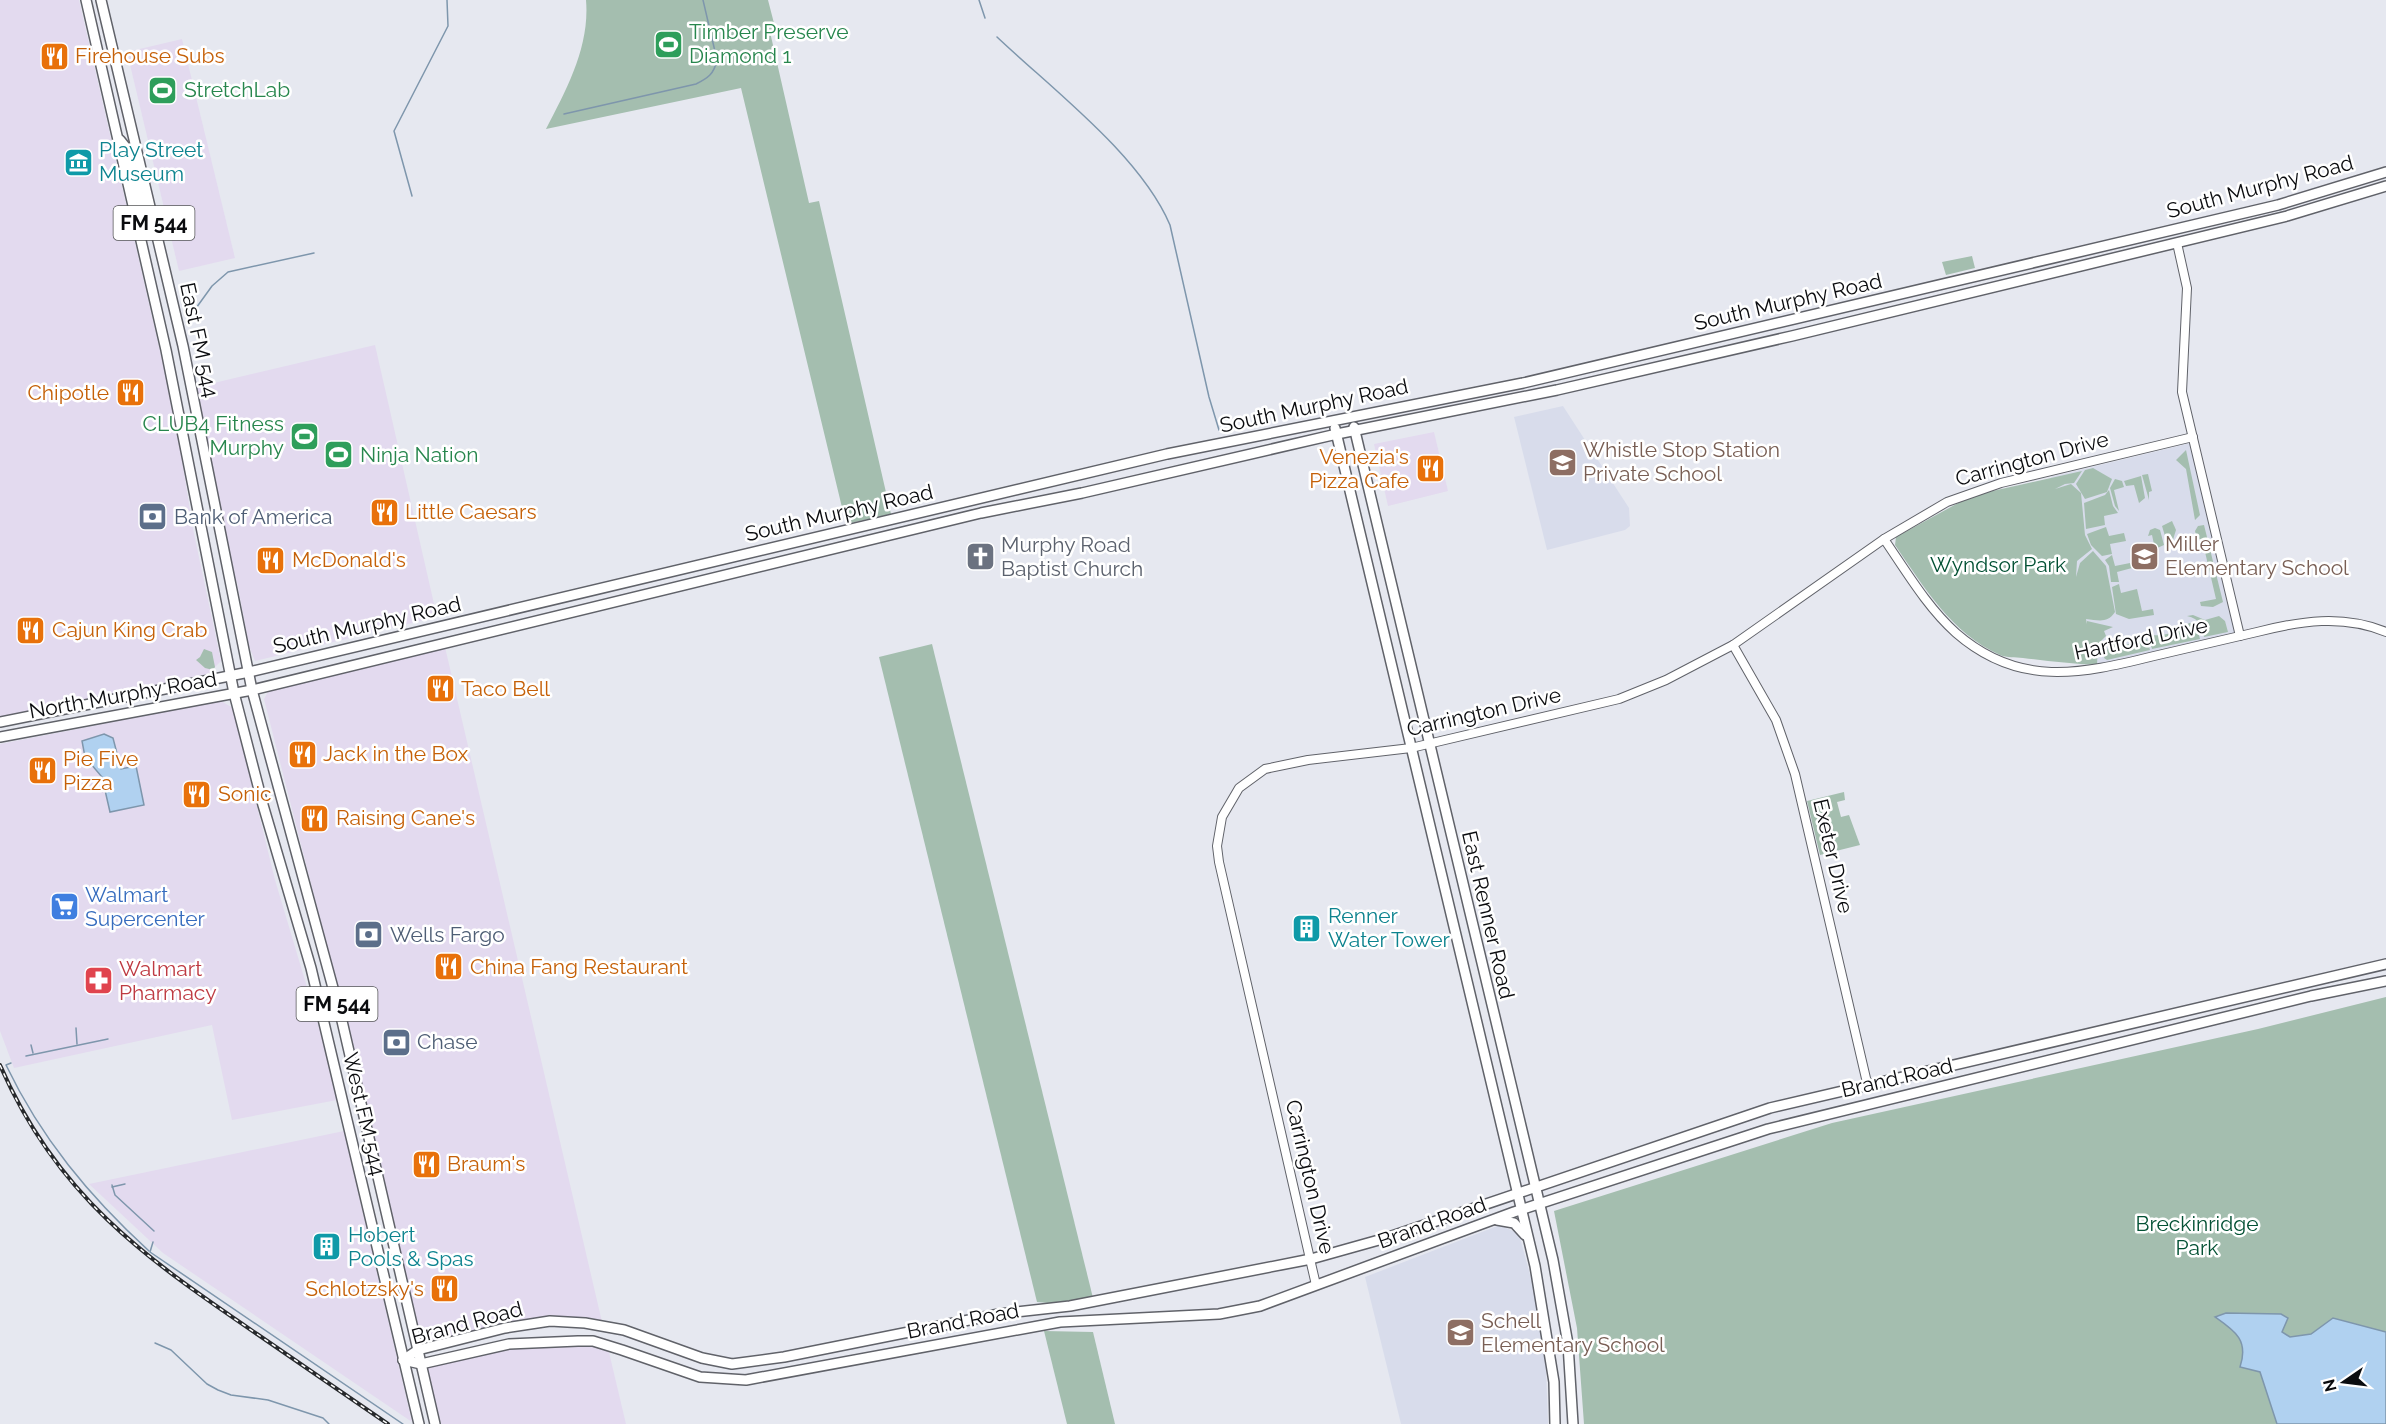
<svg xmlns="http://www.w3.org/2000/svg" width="2386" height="1424" viewBox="0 0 2386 1424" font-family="Raleway,sans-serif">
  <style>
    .commercial { fill: #e3daef }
    .built { fill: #d8dceb }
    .green { fill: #a4beaf }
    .water { fill: #b0d1f0; stroke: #7e96ac; stroke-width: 1.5 }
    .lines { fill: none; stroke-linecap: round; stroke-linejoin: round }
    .stream { stroke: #7e96ac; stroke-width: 1.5 }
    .tertiary-casing { stroke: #606269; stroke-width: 10 }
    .secondary-casing { stroke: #606269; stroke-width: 12 }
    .primary-casing { stroke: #606269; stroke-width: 12 }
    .tertiary { stroke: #fff; stroke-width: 8 }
    .secondary { stroke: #fff; stroke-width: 9 }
    .primary { stroke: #fff; stroke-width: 9 }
    .rail-casing { stroke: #27292c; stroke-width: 4 }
    .rail { stroke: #fff; stroke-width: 1.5; stroke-dasharray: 4.5; stroke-linecap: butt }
    .labels { text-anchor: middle; stroke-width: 5; stroke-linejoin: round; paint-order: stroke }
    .shield { fill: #fff; stroke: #545557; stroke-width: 1.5 }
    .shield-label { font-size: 20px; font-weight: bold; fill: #0b0c0f }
    .leisure-label { font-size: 21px; fill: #27864d; stroke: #fff; text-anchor: start }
    .food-label { font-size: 21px; fill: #c56008; stroke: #fff; text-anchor: start }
    .culture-label { font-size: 21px; fill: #0d838f; stroke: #fff; text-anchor: start }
    .street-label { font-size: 21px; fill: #0b0c0f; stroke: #fff }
    .education-label { font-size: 21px; fill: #785e54; stroke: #fff; text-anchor: start }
    .service-label { font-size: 21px; fill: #4e5e75; stroke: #fff; text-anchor: start }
    .worship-label { font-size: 21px; fill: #5b616d; stroke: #fff; text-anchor: start }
    .park-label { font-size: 21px; fill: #035134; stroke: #fff }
    .shop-label { font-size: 21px; fill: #366cbe; stroke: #fff; text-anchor: start }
    .health-label { font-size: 21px; fill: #be3a42; stroke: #fff; text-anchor: start }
  </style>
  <rect width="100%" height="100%" fill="#e6e8f0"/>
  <!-- commercial -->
  <g class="commercial">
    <path d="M 0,0 L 79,0 L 175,416 L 193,529 L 221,661 L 208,674 L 0,718 Z"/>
    <path d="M 182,39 L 235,258 L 179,271 L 127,52 Z"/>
    <path d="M 375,345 L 437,617 L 255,661 L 249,646 L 237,582 L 233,578 L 197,387 Z"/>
    <path d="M 1434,432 L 1448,491 L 1388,506 L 1374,444 Z"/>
    <path d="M 445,647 L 602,1322 L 557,1317 L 517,1321 L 422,1343 L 329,955 L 264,699 L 269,690 Z"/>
    <path d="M 221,701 L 233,708 L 275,880 L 321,1034 L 337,1100 L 232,1120 L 212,1025 L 14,1068 L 0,1031 L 0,744 Z"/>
    <path d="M 344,1131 L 412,1422 L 163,1253 L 89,1184 Z"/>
    <path d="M 572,1343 L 608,1348 L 626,1424 L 441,1424 L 427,1367 L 501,1350 Z"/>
  </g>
  <!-- built -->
  <g class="built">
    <path d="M 1563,406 L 1629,508 L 1630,526 L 1625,530 L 1547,550 L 1514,417 Z"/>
    <path d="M 2191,443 L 2235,635 L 2097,665 L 2051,477 Z"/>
    <path d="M 1500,1225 L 1519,1234 L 1536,1297 L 1546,1369 L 1548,1424 L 1401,1424 L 1365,1277 Z"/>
  </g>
  <!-- green -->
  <g class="green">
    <path d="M 586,0 L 768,0 L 776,31 L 770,32 L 809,203 L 819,201 L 891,514 L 846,524 L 741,88 L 546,129 C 567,89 590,46 586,0 Z"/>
    <path d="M 1972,256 L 1975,268 L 1946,275 L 1942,262 Z"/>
    <path d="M 2186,450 L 2200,515 L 2195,520 L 2186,469 L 2176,460 Z"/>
    <path d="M 2093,468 L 2112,479 L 2107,492 L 2085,499 L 2076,484 L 2085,470 Z"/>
    <path d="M 2082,471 L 2074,483 L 2065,484 L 2055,489 L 2071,484 L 2081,493 L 2085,535 L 2092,549 L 2077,561 L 2076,577 L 2080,563 L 2093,551 L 2106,566 L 2115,612 C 2107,624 2098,620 2086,619 L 2087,624 L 2087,621 L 2113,627 L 2104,631 L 2106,636 L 2098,644 L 2097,665 C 2071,664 2048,661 2023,658 C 2015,657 2007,658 2000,655 C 1951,633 1924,587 1895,545 L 1896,537 L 1960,502 L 1988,492 Z"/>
    <path d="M 2148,474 L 2152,491 L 2149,492 L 2149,500 L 2142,475 Z"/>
    <path d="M 2141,476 L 2145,498 L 2139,503 L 2134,485 L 2126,486 L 2124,481 Z"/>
    <path d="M 2115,479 L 2122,481 L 2124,487 L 2114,490 L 2119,511 L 2115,506 L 2110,488 Z"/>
    <path d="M 2109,490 L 2113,506 L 2118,513 L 2104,516 L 2105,525 L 2086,529 L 2084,503 L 2105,495 Z"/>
    <path d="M 2172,521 L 2176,530 L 2172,543 L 2168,546 L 2162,526 Z"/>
    <path d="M 2204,525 L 2223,602 L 2213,607 L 2201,606 L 2200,602 L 2216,599 L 2202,539 L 2197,539 L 2195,531 L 2198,526 Z"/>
    <path d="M 2106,527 L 2109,536 L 2124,533 L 2126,541 L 2110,544 L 2112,554 L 2102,556 L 2091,545 L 2087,534 Z"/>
    <path d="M 2155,528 L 2160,530 L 2164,545 L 2155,549 L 2152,535 L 2148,536 L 2150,530 Z"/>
    <path d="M 2112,555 L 2115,566 L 2130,563 L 2132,568 L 2117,572 L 2119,582 L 2111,582 L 2109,566 L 2105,560 Z"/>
    <path d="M 2119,584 L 2121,593 L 2137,589 L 2142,611 L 2153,609 L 2154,615 L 2129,619 L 2116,614 L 2112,587 Z"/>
    <path d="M 2193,615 L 2205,620 L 2219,616 L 2225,621 L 2228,632 L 2204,637 C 2202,626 2200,619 2187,616 Z"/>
    <path d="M 2189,623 L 2196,624 L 2200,639 L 2152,649 L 2148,634 C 2159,638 2182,632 2189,623 Z"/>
    <path d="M 2147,639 L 2150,650 L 2107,660 L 2104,658 L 2109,645 L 2117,642 L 2118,647 Z"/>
    <path d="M 932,644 L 1093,1298 L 1060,1304 L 1037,1302 L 879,657 Z"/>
    <path d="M 204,649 L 212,652 L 215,667 L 213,670 L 205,668 L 196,660 L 200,657 Z"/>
    <path d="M 1844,792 L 1845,800 L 1837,802 L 1841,817 L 1849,815 L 1860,845 L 1820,855 L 1807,801 Z"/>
    <path d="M 2386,997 L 2386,1424 L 1584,1424 L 1577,1328 L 1554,1211 L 1832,1123 L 2258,1029 Z"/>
    <path d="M 1044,1331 L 1093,1332 L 1115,1424 L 1067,1424 Z"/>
  </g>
  <!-- water -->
  <g class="water">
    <path d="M 104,734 L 113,738 L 121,769 L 136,766 L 144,805 L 110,812 L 102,777 L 85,757 L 82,741 Z"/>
    <path d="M 2226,1313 L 2281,1314 L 2288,1318 L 2282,1332 L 2290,1337 L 2311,1334 L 2333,1318 L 2386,1332 L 2386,1424 L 2277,1424 L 2260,1372 L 2240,1367 C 2249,1340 2235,1331 2215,1317 Z"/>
  </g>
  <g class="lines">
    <!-- stream -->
    <g class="stream">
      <path d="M 979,0 L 985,18"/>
      <path d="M 997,37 C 1053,90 1140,155 1170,225 L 1209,397 L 1219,430"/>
      <path d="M 564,114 L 696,84 C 708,78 714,74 717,60 L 703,0"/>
      <path d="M 412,196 L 394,131 L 448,26 L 447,0"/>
      <path d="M 186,322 L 212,286 L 228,272 L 314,253"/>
      <path d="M 76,1028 L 77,1044"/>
      <path d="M 31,1045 L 33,1053"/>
      <path d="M 26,1056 L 108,1039"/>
      <path d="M 11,1063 L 6,1065 C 41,1138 89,1196 149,1251"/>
      <path d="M 112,1185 L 115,1195 L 154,1231"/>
      <path d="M 112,1187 L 125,1184"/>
      <path d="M 153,1242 L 150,1252 L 403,1424"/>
      <path d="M 155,1343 L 171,1350 L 207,1384 L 218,1390 L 231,1395 L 268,1400 L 323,1418 L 329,1424"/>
    </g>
    <defs>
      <g id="tertiary">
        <path d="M 2177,243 L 2187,288 L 2182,392 L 2240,636"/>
        <path d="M 1884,539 C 1906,571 1927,607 1956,633 C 2019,688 2081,674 2154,656 C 2188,648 2223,640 2257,632 C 2300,621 2343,614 2386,632"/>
        <path d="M 1733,645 L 1776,720 L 1795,774 L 1868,1087"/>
        <path d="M 1316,1285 L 1219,862 L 1217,846 L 1222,817 L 1239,788 L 1265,769 L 1308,760 L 1411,748 L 1619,699 L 1666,680 L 1733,645 L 1884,539 L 1947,502 L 2001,483 L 2193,437"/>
      </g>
      <g id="secondary">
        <path d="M 1354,427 L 1553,1260 L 1568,1344 L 1573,1424"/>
        <path d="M 1335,428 L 1535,1266 L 1554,1382 L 1555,1424"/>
        <path d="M 0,722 L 249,672 L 1167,454 L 1523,383 L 2278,205 L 2386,172"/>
        <path d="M 0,737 L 252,690 L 981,513 L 1082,493 L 1337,434 L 1557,390 L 1792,336 L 2287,216 L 2386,186"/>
        <path d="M 1497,1220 L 1514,1223 L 1525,1235"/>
        <path d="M 403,1360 L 418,1350 L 505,1328 L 550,1321 L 585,1323 L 624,1330 L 702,1358 L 732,1364 L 784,1357 L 999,1314 L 1070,1306 L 1311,1259 L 1386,1238 L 1770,1108 L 2386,964"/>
        <path d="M 403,1360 L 421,1364 L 509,1344 L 578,1341 L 593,1341 L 622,1350 L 700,1377 L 746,1380 L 1060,1322 L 1219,1314 L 1260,1306 L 1514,1212 L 1768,1129 L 2311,996 L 2386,981"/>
      </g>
      <g id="primary">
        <path d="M 86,0 L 166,350 L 234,693 L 263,805 L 311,968 L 419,1424"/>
        <path d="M 101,0 L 183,346 L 252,690 L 342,1021 L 435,1424"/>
        <path d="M 120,140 L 128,150 L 144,216 L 152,215"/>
      </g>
    </defs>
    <!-- tertiary casing -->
    <use href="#tertiary" class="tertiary-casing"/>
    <!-- secondary casing -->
    <use href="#secondary" class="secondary-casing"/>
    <!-- primary casing -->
    <use href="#primary" class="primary-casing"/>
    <!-- tertiary -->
    <use href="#tertiary" class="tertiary"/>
    <!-- secondary -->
    <use href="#secondary" class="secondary"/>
    <!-- primary -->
    <use href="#primary" class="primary"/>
    <defs>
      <path id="rail" d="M 0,1065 C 57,1196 144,1257 257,1334 C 301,1364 344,1394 388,1424"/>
    </defs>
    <!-- rail casing -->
    <use href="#rail" class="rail-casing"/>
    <!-- rail -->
    <use href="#rail" class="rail"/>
  </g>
  <!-- icons -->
  <defs>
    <symbol id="stadium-square" viewBox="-11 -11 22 22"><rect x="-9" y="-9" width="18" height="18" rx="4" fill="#2e9e5b" stroke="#fff"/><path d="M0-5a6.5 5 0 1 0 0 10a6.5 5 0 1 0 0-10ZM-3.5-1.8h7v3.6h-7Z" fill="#fff"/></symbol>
    <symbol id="restaurant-square" viewBox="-11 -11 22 22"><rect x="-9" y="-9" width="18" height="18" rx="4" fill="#e8710a" stroke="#fff"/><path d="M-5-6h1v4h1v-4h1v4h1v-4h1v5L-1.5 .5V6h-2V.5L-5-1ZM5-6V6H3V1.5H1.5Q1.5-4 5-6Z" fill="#fff"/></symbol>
    <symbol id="museum-square" viewBox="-11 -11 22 22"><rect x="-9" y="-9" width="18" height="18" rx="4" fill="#0f9aa8" stroke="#fff"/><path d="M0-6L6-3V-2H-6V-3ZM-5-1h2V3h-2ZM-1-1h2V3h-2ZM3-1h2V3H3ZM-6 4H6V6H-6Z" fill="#fff"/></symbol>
    <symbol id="school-square" viewBox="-11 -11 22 22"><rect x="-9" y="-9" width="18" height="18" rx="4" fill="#8d6e63" stroke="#fff"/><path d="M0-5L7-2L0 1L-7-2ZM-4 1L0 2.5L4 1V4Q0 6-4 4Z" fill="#fff"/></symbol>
    <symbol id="bank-square" viewBox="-11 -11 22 22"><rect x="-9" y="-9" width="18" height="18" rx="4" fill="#5c6f8a" stroke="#fff"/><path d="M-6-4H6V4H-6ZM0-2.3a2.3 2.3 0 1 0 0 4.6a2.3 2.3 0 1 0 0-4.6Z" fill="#fff"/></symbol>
    <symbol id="church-square" viewBox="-11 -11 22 22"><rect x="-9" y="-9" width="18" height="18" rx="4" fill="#6b7280" stroke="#fff"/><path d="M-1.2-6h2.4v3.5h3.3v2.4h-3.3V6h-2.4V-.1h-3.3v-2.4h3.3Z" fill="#fff"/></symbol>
    <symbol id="supermarket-square" viewBox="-11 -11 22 22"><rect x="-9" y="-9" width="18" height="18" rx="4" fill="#3f7fe0" stroke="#fff"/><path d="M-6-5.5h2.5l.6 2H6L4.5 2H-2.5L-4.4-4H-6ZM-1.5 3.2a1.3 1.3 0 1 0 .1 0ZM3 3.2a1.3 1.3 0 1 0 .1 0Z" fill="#fff"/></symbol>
    <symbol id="building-square" viewBox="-11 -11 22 22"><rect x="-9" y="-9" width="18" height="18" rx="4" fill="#0f9aa8" stroke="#fff"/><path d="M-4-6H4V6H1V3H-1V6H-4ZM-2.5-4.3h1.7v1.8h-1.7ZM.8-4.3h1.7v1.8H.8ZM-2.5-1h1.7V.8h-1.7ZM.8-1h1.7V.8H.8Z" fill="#fff"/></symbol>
    <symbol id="pharmacy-square" viewBox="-11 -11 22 22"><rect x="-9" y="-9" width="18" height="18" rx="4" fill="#e0444e" stroke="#fff"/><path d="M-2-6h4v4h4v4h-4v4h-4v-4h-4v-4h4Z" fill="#fff"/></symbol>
  </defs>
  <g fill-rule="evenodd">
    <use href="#stadium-square" x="652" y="28" width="33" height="33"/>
    <use href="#restaurant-square" x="38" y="40" width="33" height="33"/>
    <use href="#stadium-square" x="146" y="74" width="33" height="33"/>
    <use href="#museum-square" x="62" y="146" width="33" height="33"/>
    <use href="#restaurant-square" x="114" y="376" width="33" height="33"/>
    <use href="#stadium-square" x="288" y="420" width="33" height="33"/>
    <use href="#stadium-square" x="322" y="438" width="33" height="33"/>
    <use href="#school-square" x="1546" y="446" width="33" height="33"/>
    <use href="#restaurant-square" x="1414" y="452" width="33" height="33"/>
    <use href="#restaurant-square" x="368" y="496" width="33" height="33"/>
    <use href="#bank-square" x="136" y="500" width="33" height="33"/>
    <use href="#school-square" x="2128" y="540" width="33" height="33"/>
    <use href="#church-square" x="964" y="540" width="33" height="33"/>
    <use href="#restaurant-square" x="254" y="544" width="33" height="33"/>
    <use href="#restaurant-square" x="14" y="614" width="33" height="33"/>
    <use href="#restaurant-square" x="424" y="672" width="33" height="33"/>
    <use href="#restaurant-square" x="286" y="738" width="33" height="33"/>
    <use href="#restaurant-square" x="26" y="754" width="33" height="33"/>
    <use href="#restaurant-square" x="180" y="778" width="33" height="33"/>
    <use href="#restaurant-square" x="298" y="802" width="33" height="33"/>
    <use href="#supermarket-square" x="48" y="890" width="33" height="33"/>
    <use href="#building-square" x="1290" y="912" width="33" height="33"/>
    <use href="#bank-square" x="352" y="918" width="33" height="33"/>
    <use href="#restaurant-square" x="432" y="950" width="33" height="33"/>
    <use href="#pharmacy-square" x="82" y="964" width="33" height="33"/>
    <use href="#bank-square" x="380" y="1026" width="33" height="33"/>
    <use href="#restaurant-square" x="410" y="1148" width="33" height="33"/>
    <use href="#building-square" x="310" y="1230" width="33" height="33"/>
    <use href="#restaurant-square" x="428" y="1272" width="33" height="33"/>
    <use href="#school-square" x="1444" y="1316" width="33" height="33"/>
  </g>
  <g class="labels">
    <!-- shield labels -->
    <g class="shield">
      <rect x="113.5" y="206" width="81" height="34" rx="4.5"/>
      <rect x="296.5" y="987" width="81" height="34" rx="4.5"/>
    </g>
    <g class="shield-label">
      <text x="154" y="230">FM 544</text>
      <text x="337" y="1011">FM 544</text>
    </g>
    <!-- leisure labels -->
    <g class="leisure-label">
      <text x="689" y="39">Timber Preserve<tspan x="689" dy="24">Diamond 1</tspan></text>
      <text x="184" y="97">StretchLab</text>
      <text x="284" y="431" text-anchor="end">CLUB4 Fitness<tspan x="284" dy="24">Murphy</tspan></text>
      <text x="360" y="462">Ninja Nation</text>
    </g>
    <!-- food labels -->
    <g class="food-label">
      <text x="75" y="63">Firehouse Subs</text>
      <text x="109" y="400" text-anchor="end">Chipotle</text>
      <text x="1409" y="464" text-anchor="end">Venezia's<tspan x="1409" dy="24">Pizza Cafe</tspan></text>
      <text x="405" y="519">Little Caesars</text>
      <text x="292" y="567">McDonald's</text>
      <text x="52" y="637">Cajun King Crab</text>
      <text x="461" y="696">Taco Bell</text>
      <text x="323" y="761">Jack in the Box</text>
      <text x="63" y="766">Pie Five<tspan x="63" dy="24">Pizza</tspan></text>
      <text x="218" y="801">Sonic</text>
      <text x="336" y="825">Raising Cane's</text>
      <text x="470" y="974">China Fang Restaurant</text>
      <text x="447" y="1171">Braum's</text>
      <text x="424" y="1296" text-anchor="end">Schlotzsky's</text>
    </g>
    <!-- culture labels -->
    <g class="culture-label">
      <text x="99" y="157">Play Street<tspan x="99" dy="24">Museum</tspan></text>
      <text x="1328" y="923">Renner<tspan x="1328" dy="24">Water Tower</tspan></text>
      <text x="348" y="1242">Hobert<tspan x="348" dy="24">Pools &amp; Spas</tspan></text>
    </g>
    <!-- street labels -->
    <g class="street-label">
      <text transform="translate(2260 187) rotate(-15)" y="7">South Murphy Road</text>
      <text transform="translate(1788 302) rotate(-13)" y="7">South Murphy Road</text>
      <text transform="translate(199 340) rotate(78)" y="7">East FM 544</text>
      <text transform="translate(1314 406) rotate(-12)" y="7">South Murphy Road</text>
      <text transform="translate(2032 459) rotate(-15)" y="7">Carrington Drive</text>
      <text transform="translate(839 513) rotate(-13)" y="7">South Murphy Road</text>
      <text transform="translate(367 625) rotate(-13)" y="7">South Murphy Road</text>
      <text transform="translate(2141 639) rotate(-12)" y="7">Hartford Drive</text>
      <text transform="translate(123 695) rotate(-10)" y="7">North Murphy Road</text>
      <text transform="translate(1484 712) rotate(-13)" y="7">Carrington Drive</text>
      <text transform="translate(1833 856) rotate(77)" y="7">Exeter Drive</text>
      <text transform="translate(1488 915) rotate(77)" y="7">East Renner Road</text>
      <text transform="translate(1897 1078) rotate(-13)" y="7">Brand Road</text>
      <text transform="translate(364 1114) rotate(77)" y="7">West FM 544</text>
      <text transform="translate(1310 1177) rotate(77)" y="7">Carrington Drive</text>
      <text transform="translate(1432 1223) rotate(-20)" y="7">Brand Road</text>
      <text transform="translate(963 1321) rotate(-11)" y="7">Brand Road</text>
      <text transform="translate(467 1323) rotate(-15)" y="7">Brand Road</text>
    </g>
    <!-- education labels -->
    <g class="education-label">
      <text x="1583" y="457">Whistle Stop Station<tspan x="1583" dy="24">Private School</tspan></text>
      <text x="2165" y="551">Miller<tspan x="2165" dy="24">Elementary School</tspan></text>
      <text x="1481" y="1328">Schell<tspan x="1481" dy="24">Elementary School</tspan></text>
    </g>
    <!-- service labels -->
    <g class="service-label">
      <text x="174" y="524">Bank of America</text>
      <text x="390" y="942">Wells Fargo</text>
      <text x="417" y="1049">Chase</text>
    </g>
    <!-- worship labels -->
    <g class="worship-label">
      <text x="1001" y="552">Murphy Road<tspan x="1001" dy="24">Baptist Church</tspan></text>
    </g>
    <!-- park labels -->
    <g class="park-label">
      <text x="1998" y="572">Wyndsor Park</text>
      <text x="2197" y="1231">Breckinridge<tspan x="2197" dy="24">Park</tspan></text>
    </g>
    <!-- shop labels -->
    <g class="shop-label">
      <text x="85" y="902">Walmart<tspan x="85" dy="24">Supercenter</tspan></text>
    </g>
    <!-- health labels -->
    <g class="health-label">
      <text x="119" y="976">Walmart<tspan x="119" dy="24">Pharmacy</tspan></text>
    </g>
  </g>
  <!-- north arrow -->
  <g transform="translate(2344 1382) rotate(256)" stroke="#ffffff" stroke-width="4.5" paint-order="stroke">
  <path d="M0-4.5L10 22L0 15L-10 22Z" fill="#0b0c0f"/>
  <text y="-9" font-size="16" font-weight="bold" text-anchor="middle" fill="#0b0c0f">N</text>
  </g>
</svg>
